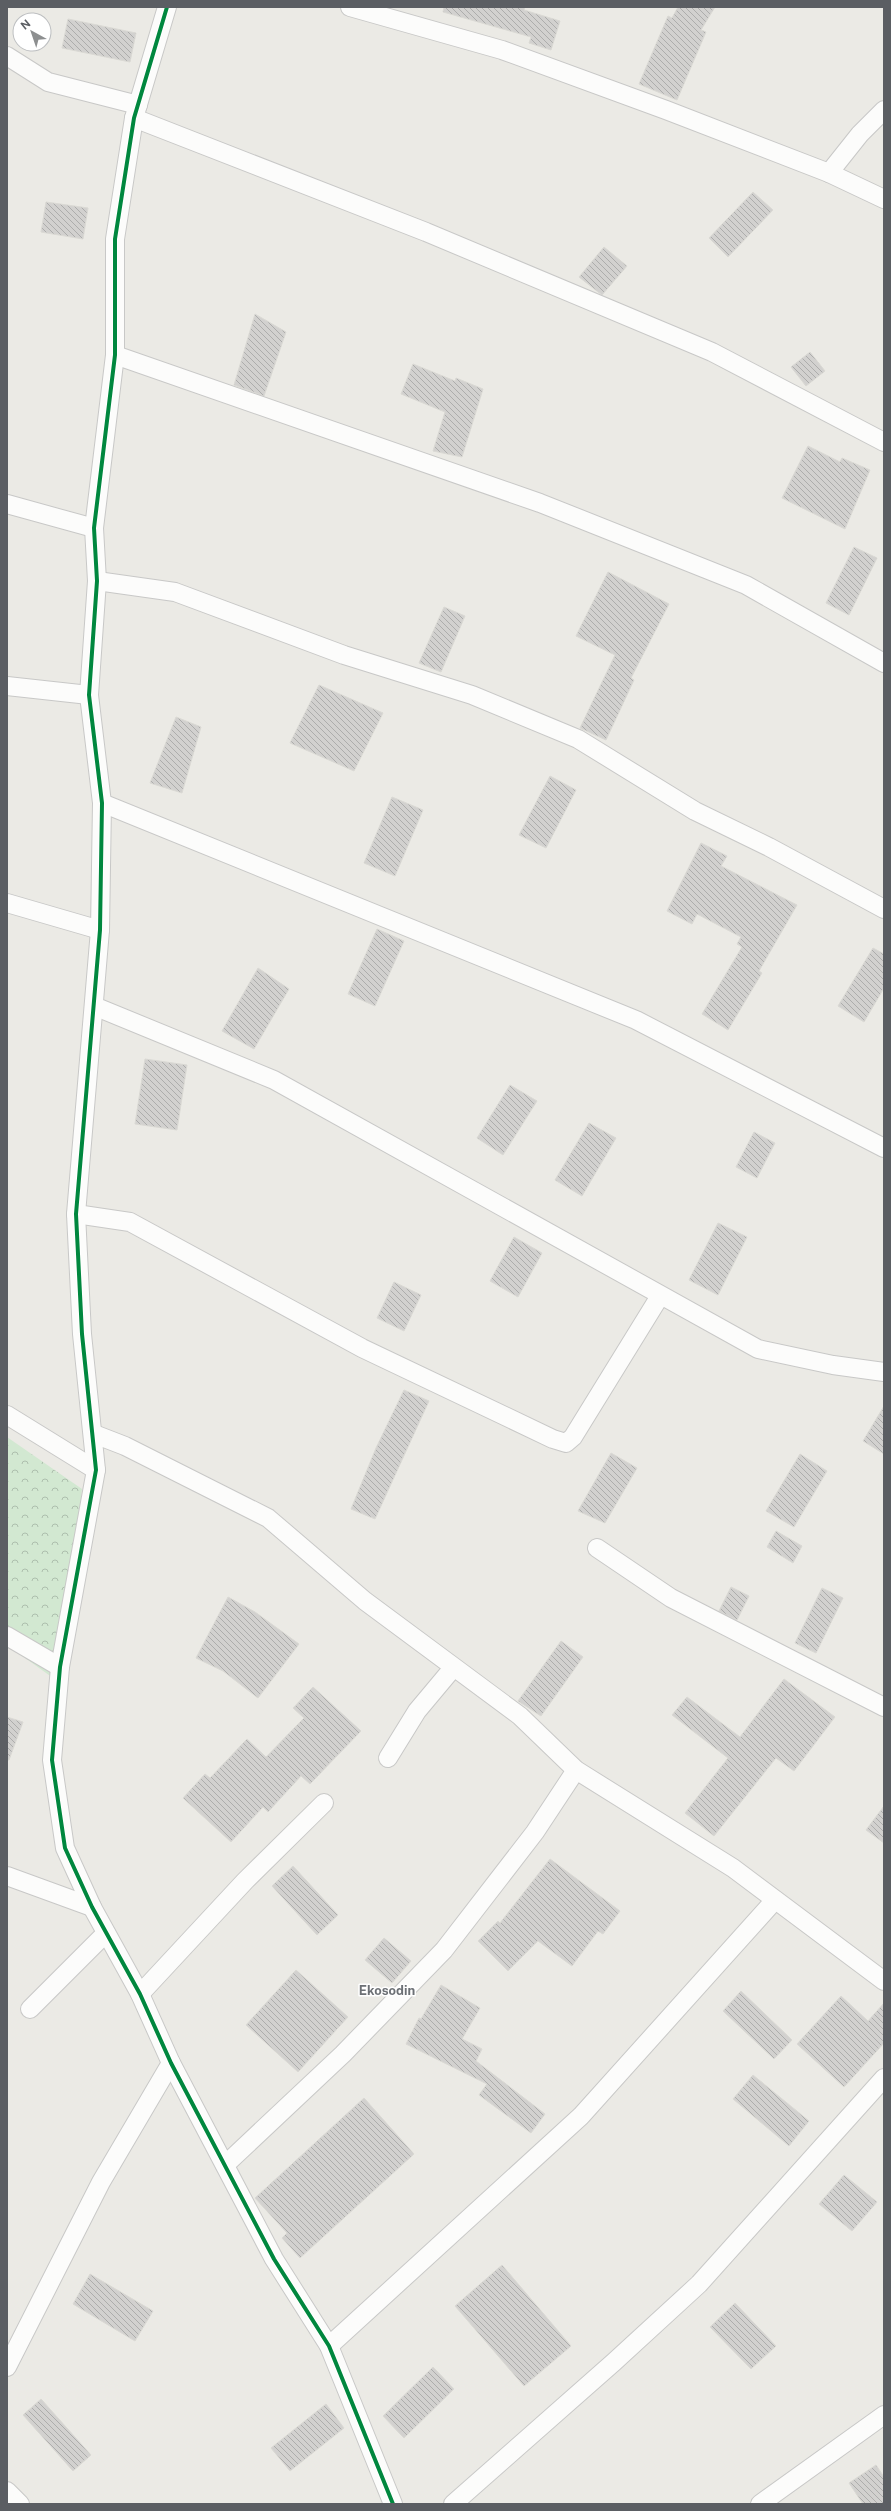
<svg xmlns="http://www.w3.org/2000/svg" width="891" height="2511" viewBox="0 0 891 2511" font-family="'Public Sans',sans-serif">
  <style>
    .forest { fill: url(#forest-crowns) }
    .building { fill: url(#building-back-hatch); stroke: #dad9d4 }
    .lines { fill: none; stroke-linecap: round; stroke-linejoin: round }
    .street-casing { stroke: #c8c8c7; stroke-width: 20 }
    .street { stroke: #fcfcfb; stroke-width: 18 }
    .cycleway-casing { stroke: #fff; stroke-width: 6 }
    .cycleway { stroke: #00873e; stroke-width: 4 }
    .labels { text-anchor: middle; stroke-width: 3; stroke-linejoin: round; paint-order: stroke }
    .quarter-label { font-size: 13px; font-weight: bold; fill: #6c7075; stroke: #fff }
  </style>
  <defs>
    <pattern id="forest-crowns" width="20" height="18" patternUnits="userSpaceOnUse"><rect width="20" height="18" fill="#d2e8d1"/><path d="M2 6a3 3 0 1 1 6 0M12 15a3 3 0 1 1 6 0" fill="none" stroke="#adbfad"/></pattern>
    <pattern id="building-back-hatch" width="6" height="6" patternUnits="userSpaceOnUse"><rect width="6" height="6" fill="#d2d1cf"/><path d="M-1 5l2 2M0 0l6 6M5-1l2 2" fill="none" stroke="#adadac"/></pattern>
  </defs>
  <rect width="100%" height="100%" fill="#ebeae5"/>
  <!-- forest -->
  <path class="forest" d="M 7,1437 L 82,1489 L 60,1683 L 7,1645 Z"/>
  <!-- building -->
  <g class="building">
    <path d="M 444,7 L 525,7 L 524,10 L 560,21 L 551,50 L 529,43 L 531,37 L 443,12 Z"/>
    <path d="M 678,7 L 715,7 L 701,30 L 706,32 L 677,100 L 639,84 L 668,16 L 672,18 Z"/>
    <path d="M 68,19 L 136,33 L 130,62 L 62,48 Z"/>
    <path d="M 753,192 L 773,210 L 728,257 L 709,238 Z"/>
    <path d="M 46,202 L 88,208 L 83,239 L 41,232 Z"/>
    <path d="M 604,247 L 627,266 L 602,295 L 579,277 Z"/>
    <path d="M 255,314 L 286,332 L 264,396 L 234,385 Z"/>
    <path d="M 810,352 L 825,371 L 806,386 L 791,367 Z"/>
    <path d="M 413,364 L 455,381 L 456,378 L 483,389 L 462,457 L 433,451 L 445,412 L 401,394 Z"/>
    <path d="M 808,446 L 840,462 L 842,458 L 870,470 L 845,529 L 782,498 Z"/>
    <path d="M 854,547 L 877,558 L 849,615 L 826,603 Z"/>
    <path d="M 608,572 L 669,604 L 631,678 L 634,680 L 606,740 L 580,728 L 615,655 L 576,636 Z"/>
    <path d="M 444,607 L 465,616 L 441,672 L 419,663 Z"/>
    <path d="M 319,685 L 383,713 L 354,771 L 290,743 Z"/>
    <path d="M 176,717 L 201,727 L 182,793 L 150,783 Z"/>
    <path d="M 550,776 L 576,790 L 546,848 L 519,835 Z"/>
    <path d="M 392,797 L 423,810 L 395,876 L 364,863 Z"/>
    <path d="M 701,843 L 727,856 L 721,866 L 797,905 L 759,971 L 762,973 L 728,1030 L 702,1014 L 742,947 L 737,944 L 741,937 L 697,914 L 692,924 L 667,911 Z"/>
    <path d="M 377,929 L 404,941 L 375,1006 L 348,994 Z"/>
    <path d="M 873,948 L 884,954 L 884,988 L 864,1022 L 838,1006 Z"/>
    <path d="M 258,968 L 289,989 L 254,1049 L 222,1031 Z"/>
    <path d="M 145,1059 L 187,1065 L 177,1130 L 135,1124 Z"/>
    <path d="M 510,1085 L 537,1101 L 503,1155 L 477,1138 Z"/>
    <path d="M 589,1123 L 616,1138 L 582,1196 L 555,1180 Z"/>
    <path d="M 754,1132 L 775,1143 L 757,1178 L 736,1167 Z"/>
    <path d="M 718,1223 L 747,1237 L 718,1295 L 689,1280 Z"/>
    <path d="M 514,1237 L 542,1253 L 518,1297 L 490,1281 Z"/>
    <path d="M 394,1282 L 421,1295 L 404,1331 L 377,1318 Z"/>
    <path d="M 404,1390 L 429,1401 L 375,1519 L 351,1509 L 376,1448 Z"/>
    <path d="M 884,1406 L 884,1454 L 863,1441 Z"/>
    <path d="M 611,1453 L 637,1468 L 605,1523 L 578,1511 Z"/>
    <path d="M 800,1454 L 827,1471 L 794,1527 L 766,1511 Z"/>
    <path d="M 776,1531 L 802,1546 L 793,1563 L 767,1547 Z"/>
    <path d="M 731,1587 L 749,1596 L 737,1620 L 719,1611 Z"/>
    <path d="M 822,1588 L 843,1598 L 816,1653 L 795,1643 Z"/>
    <path d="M 228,1597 L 255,1612 L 299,1644 L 258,1698 L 223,1671 L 196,1658 Z"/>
    <path d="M 561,1641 L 583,1657 L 541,1716 L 518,1701 Z"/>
    <path d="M 784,1679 L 835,1717 L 794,1771 L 776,1758 L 714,1836 L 685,1813 L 728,1758 L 672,1715 L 687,1697 L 740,1737 Z"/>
    <path d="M 313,1687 L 361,1731 L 310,1784 L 301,1776 L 268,1812 L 263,1807 L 231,1842 L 183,1798 L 205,1774 L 210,1778 L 247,1739 L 266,1757 L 304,1718 L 293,1708 Z"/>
    <path d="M 7,1717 L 23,1722 L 9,1760 L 7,1760 Z"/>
    <path d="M 884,1806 L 884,1843 L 866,1830 Z"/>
    <path d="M 550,1859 L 620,1911 L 603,1934 L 598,1931 L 572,1966 L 538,1941 L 508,1971 L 478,1941 L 498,1921 L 500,1923 Z"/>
    <path d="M 293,1866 L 338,1915 L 317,1935 L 272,1886 Z"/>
    <path d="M 384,1938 L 411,1961 L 392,1983 L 365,1960 Z"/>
    <path d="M 296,1970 L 348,2017 L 298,2072 L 246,2025 Z"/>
    <path d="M 441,1985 L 480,2008 L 462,2039 L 482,2049 L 476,2061 L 545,2114 L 531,2133 L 479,2095 L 487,2084 L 406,2044 L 419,2018 L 421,2019 Z"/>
    <path d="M 741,1991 L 792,2040 L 774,2059 L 723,2011 Z"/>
    <path d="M 841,1996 L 868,2021 L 884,2003 L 884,2043 L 844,2087 L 797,2044 Z"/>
    <path d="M 753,2075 L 809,2121 L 789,2146 L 733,2099 Z"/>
    <path d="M 364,2098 L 414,2154 L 300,2258 L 282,2238 L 287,2233 L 255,2198 Z"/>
    <path d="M 844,2175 L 877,2202 L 852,2231 L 819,2204 Z"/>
    <path d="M 502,2265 L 571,2346 L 524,2386 L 455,2306 Z"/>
    <path d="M 90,2274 L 153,2311 L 135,2341 L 73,2304 Z"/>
    <path d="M 735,2303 L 776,2346 L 751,2369 L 710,2327 Z"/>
    <path d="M 433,2367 L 454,2389 L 404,2438 L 383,2416 Z"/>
    <path d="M 41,2399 L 91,2455 L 73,2471 L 23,2415 Z"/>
    <path d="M 326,2404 L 344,2428 L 290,2471 L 271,2448 Z"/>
    <path d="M 876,2465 L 884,2477 L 884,2504 L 863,2504 L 849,2483 Z"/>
  </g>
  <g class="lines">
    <defs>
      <g id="street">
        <path d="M 167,7 L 134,118 L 115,239 L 115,355 L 94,528 L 97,581 L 89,695 L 102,803 L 100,930 L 76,1214 L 82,1334 L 96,1470 L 60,1667 L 52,1760 L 65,1848 L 92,1907 L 140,1994 L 171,2063 L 274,2259 L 329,2346 L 393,2504"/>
        <path d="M 350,7 L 502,50 L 666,110 L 829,173 L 884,199"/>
        <path d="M 7,56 L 48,82 L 138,105"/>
        <path d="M 134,118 L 426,232 L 712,352 L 884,442"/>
        <path d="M 829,173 L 860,134 L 884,110"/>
        <path d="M 115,355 L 540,503 L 746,585 L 884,663"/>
        <path d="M 7,504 L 94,528"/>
        <path d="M 97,581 L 175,592 L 344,655 L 472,695 L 578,739 L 695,811 L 769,847 L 884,909"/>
        <path d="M 7,686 L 89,695"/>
        <path d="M 102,803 L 636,1020 L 884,1148"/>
        <path d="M 7,903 L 100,930"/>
        <path d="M 94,1006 L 274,1080 L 758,1349 L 833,1365 L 884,1372"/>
        <path d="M 76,1214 L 130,1222 L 362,1348 L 553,1439 L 566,1443 L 573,1437 L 660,1296"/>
        <path d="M 7,1415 L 96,1470"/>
        <path d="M 94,1434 L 125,1446 L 268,1518 L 365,1601 L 520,1716 L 576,1770 L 733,1868 L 884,1981"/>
        <path d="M 597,1548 L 671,1598 L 884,1707"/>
        <path d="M 7,1636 L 60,1667"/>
        <path d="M 388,1758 L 417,1711 L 453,1668"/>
        <path d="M 7,1876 L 92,1907"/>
        <path d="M 140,1994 L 245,1881 L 324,1803"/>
        <path d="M 30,2009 L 106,1933"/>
        <path d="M 225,2165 L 343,2054 L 444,1950 L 535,1832 L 576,1770"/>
        <path d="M 329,2346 L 581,2116 L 775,1900"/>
        <path d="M 7,2367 L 101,2182 L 171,2063"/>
        <path d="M 7,2491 L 20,2504"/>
        <path d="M 453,2504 L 614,2362 L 699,2284 L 884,2078"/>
        <path d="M 760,2504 L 884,2415"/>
      </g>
    </defs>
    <!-- street casing -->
    <use href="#street" class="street-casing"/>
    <!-- street -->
    <use href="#street" class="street"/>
    <defs>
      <path id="cycleway" d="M 167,7 L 134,118 L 115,239 L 115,355 L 94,528 L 97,581 L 89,695 L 102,803 L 100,930 L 76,1214 L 82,1334 L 96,1470 L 60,1667 L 52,1760 L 65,1848 L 92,1907 L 140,1994 L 171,2063 L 274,2259 L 329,2346 L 393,2504"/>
    </defs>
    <!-- cycleway casing -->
    <use href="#cycleway" class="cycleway-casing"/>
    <!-- cycleway -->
    <use href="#cycleway" class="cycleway"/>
  </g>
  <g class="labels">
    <!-- quarter labels -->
    <g class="quarter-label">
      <text x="387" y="1995">Ekosodin</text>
    </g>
  </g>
  <!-- border -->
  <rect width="891" height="2511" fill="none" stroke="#5b5e63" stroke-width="16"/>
  <!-- north arrow -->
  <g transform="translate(32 32) rotate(320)"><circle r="19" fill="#ffffff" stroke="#bdbfc1"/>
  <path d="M0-3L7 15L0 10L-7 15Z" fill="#8d8f90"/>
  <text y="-6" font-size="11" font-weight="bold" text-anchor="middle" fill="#5b5e63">N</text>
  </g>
</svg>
